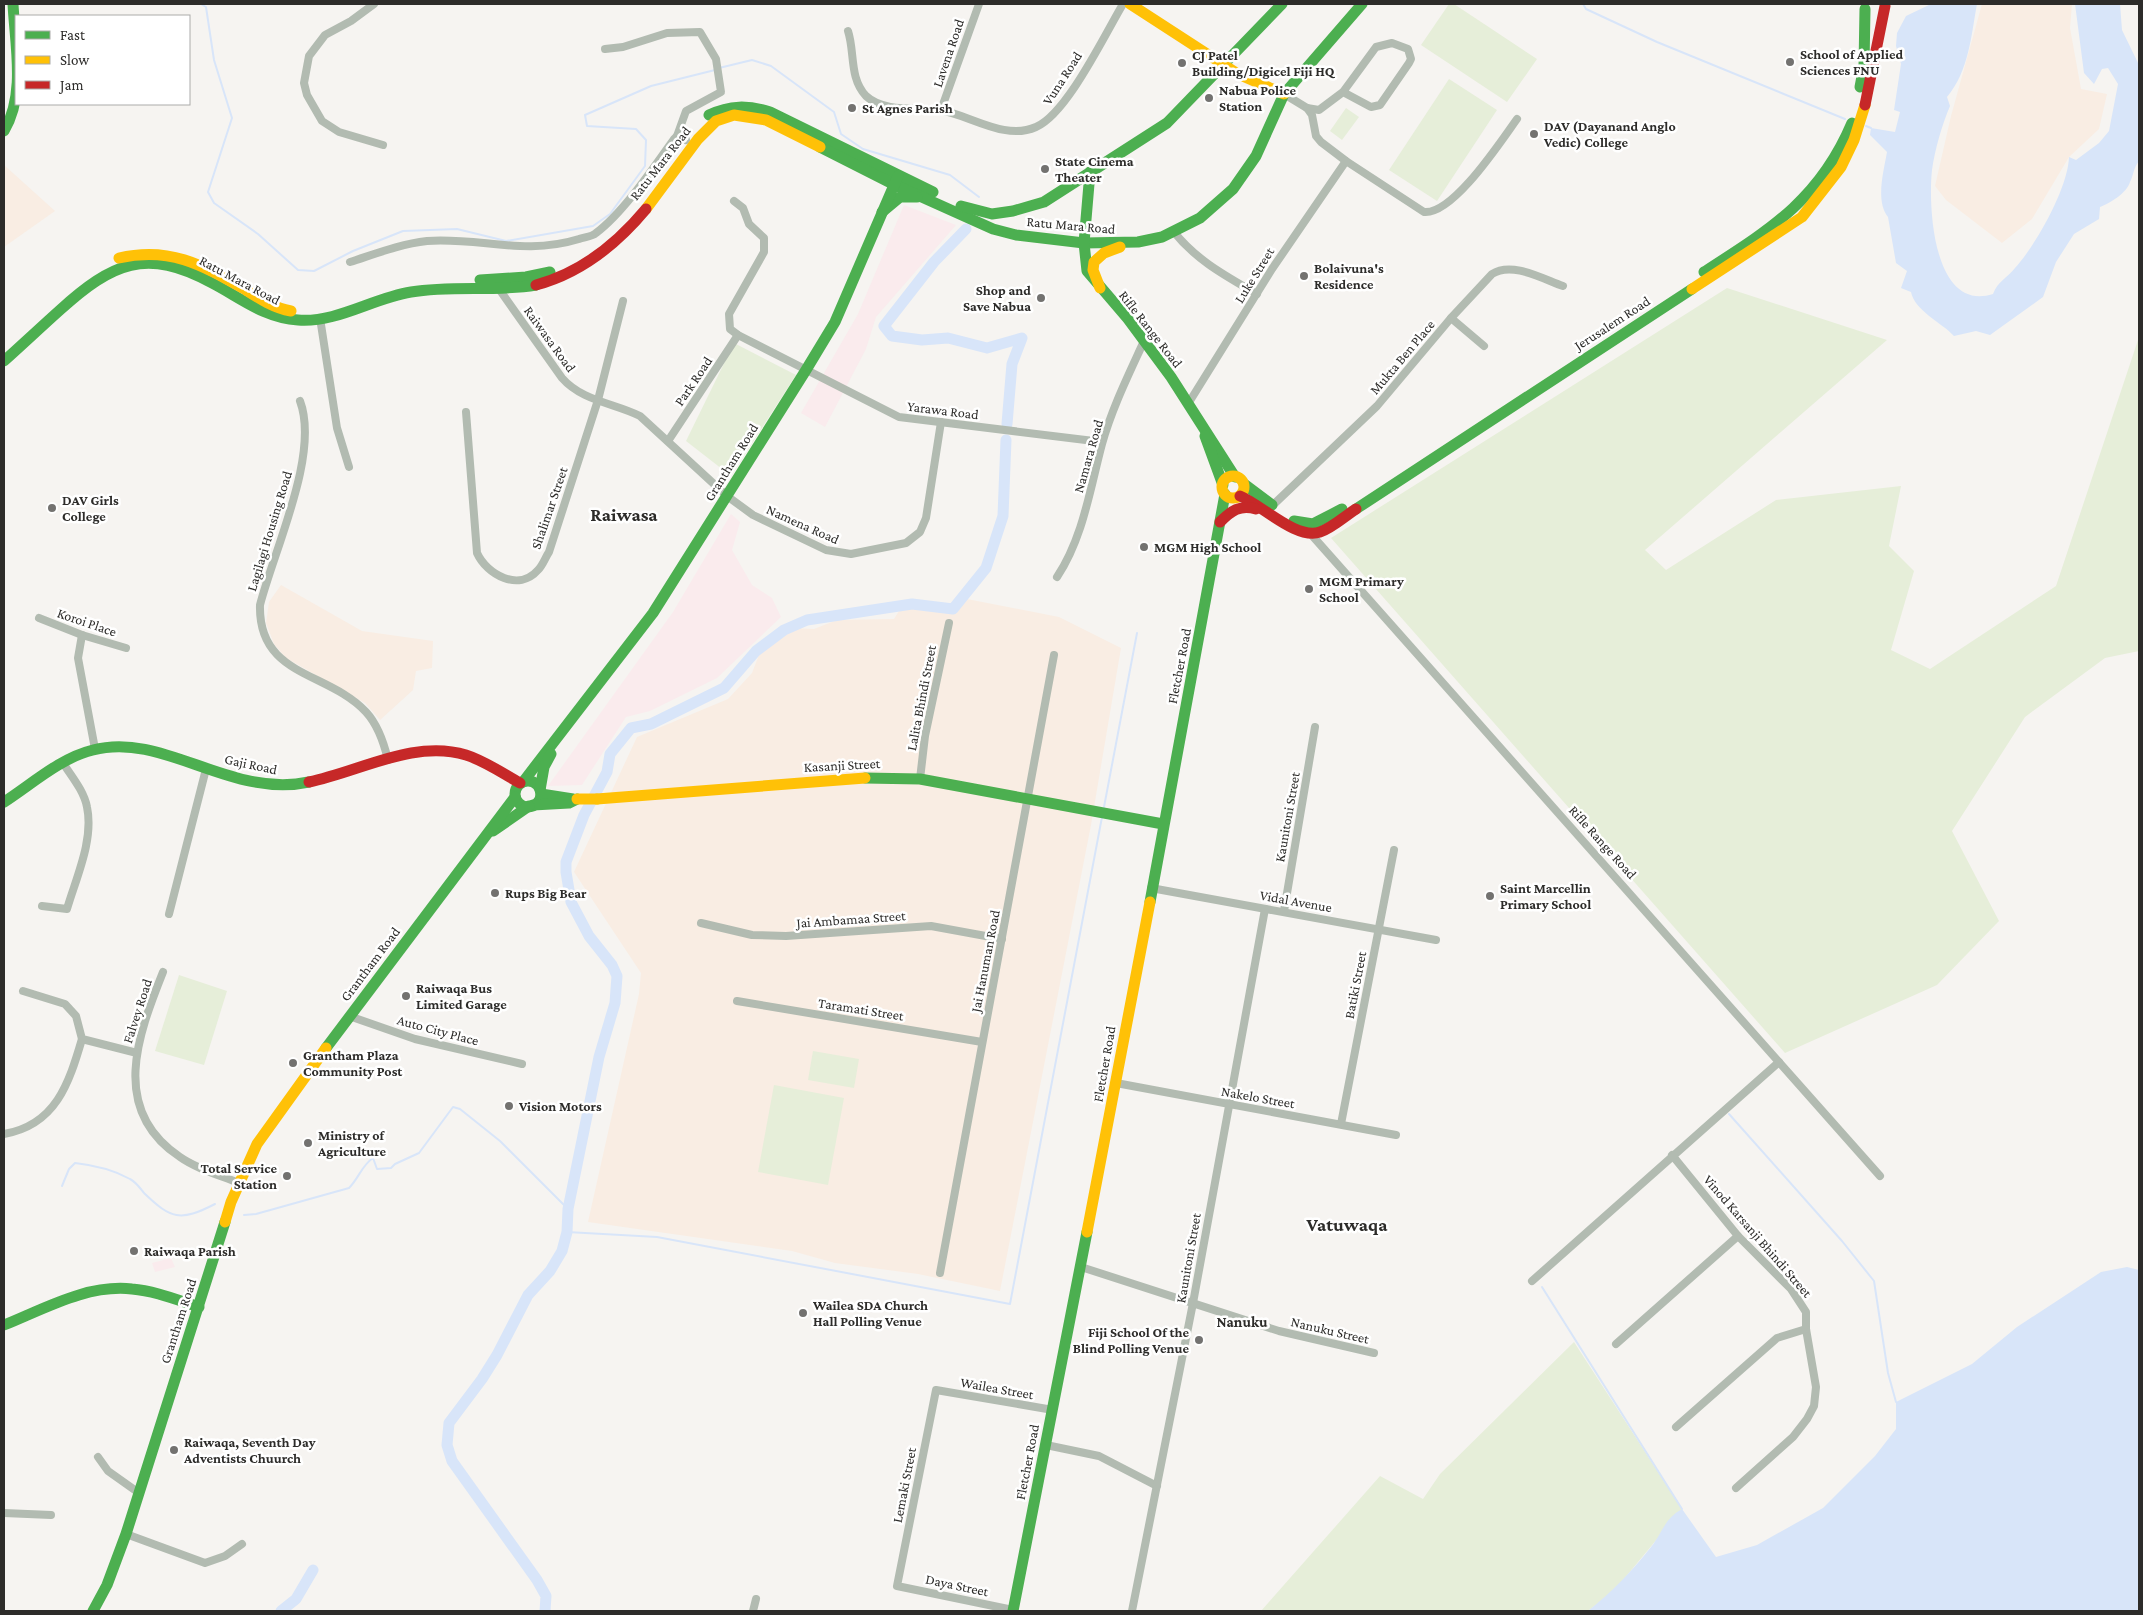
<svg xmlns="http://www.w3.org/2000/svg" width="2143" height="1615" viewBox="0 0 2143 1615" font-family="'Crimson Pro',serif">
  <style>
    .commercial { fill: #faebed }
    .industrial { fill: #f9ede3 }
    .green { fill: #e6eed9 }
    .water { fill: #d8e5f9 }
    .lines { fill: none; stroke-linecap: round; stroke-linejoin: round }
    .stream { stroke: #d8e5f9; stroke-width: 2 }
    .river { stroke: #d8e5f9; stroke-width: 11 }
    .street { stroke: #b2bbb1; stroke-width: 8 }
    .fast { stroke: #4caf50; stroke-width: 11 }
    .slow { stroke: #ffc107; stroke-width: 11 }
    .jam { stroke: #c62828; stroke-width: 11 }
    .poi-dot { fill: #737270; stroke: #fff; stroke-width: 2 }
    .labels { text-anchor: middle; stroke-width: 5; stroke-linejoin: round; paint-order: stroke }
    .street-label { font-size: 14px; fill: #2d2c2a; stroke: #fff }
    .poi-label { font-size: 14px; font-weight: bold; fill: #2d2c2a; stroke: #fff; text-anchor: start }
    .neighbourhood-label { font-size: 15px; font-weight: bold; fill: #2d2c2a; stroke: #fff }
    .district-label { font-size: 19px; font-weight: bold; fill: #2d2c2a; stroke: #fff }
  </style>
  <rect width="100%" height="100%" fill="#f6f4f1"/>
  <!-- commercial -->
  <g class="commercial">
    <path d="M 904,205 L 956,225 L 876,317 L 866,349 L 825,427 L 801,413 L 858,314 Z"/>
    <path d="M 731,514 L 740,522 L 732,550 L 752,585 L 772,598 L 781,617 L 717,678 L 650,711 L 626,717 L 582,785 L 548,786 L 673,612 Z"/>
    <path d="M 171,1258 L 175,1267 L 155,1272 L 152,1263 Z"/>
  </g>
  <!-- industrial -->
  <g class="industrial">
    <path d="M 1982,4 L 2072,4 L 2070,28 L 2081,89 L 2107,94 L 2099,129 L 2069,157 L 2032,219 L 2002,243 L 1946,200 L 1935,186 L 1951,116 Z"/>
    <path d="M 4,165 L 55,211 L 4,247 Z"/>
    <path d="M 281,585 L 362,631 L 433,641 L 432,668 L 416,671 L 413,690 L 380,720 L 365,703 L 286,658 L 274,644 L 266,623 L 269,602 Z"/>
    <path d="M 967,599 L 1059,617 L 1121,648 L 1091,825 L 1000,1291 L 918,1274 L 835,1263 L 792,1251 L 588,1222 L 639,994 L 641,973 L 574,872 L 637,737 L 728,699 L 752,673 L 762,647 L 791,628 L 814,629 L 837,620 L 894,619 L 899,611 L 917,607 L 938,610 Z"/>
  </g>
  <!-- green -->
  <g class="green">
    <path d="M 1449,4 L 1454,4 L 1537,59 L 1507,102 L 1421,45 Z"/>
    <path d="M 1449,79 L 1497,110 L 1437,201 L 1389,170 Z"/>
    <path d="M 1346,108 L 1359,117 L 1342,140 L 1330,131 Z"/>
    <path d="M 1727,288 L 1887,340 L 1645,550 L 1666,570 L 1776,500 L 1901,486 L 1889,546 L 1914,571 L 1891,650 L 1930,669 L 2056,586 L 2139,337 L 2139,651 L 2105,658 L 2025,717 L 1952,831 L 1999,921 L 1937,985 L 1785,1053 L 1331,538 Z"/>
    <path d="M 734,343 L 796,375 L 731,476 L 686,441 Z"/>
    <path d="M 179,975 L 227,991 L 204,1065 L 155,1051 Z"/>
    <path d="M 813,1051 L 859,1059 L 854,1088 L 808,1080 Z"/>
    <path d="M 774,1085 L 844,1098 L 828,1185 L 758,1172 Z"/>
    <path d="M 1574,1342 L 1682,1509 L 1614,1591 L 1588,1611 L 1261,1611 L 1380,1476 L 1423,1499 L 1440,1474 Z"/>
  </g>
  <!-- water -->
  <g class="water">
    <path d="M 1931,4 L 1977,4 C 1971,36 1969,71 1947,97 L 1950,106 C 1942,125 1935,149 1932,170 C 1928,206 1933,313 1993,294 C 1998,281 2007,278 2015,268 C 2036,245 2068,188 2069,157 L 2076,160 L 2099,143 L 2109,131 L 2118,84 L 2108,68 L 2102,69 L 2094,84 L 2084,73 L 2075,4 L 2120,4 L 2122,30 L 2139,65 L 2139,161 C 2133,169 2134,174 2130,182 C 2127,193 2110,203 2100,207 L 2099,219 L 2074,234 L 2056,262 L 2043,297 L 1990,335 L 1976,331 L 1954,336 C 1941,322 1915,311 1911,292 L 1901,288 L 1907,271 L 1896,263 L 1888,217 C 1875,201 1884,170 1887,152 L 1870,135 L 1871,128 L 1895,132 L 1900,112 L 1894,110 L 1901,64 L 1896,46 L 1897,33 L 1906,16 Z"/>
    <path d="M 2127,1267 L 2139,1270 L 2139,1611 L 1588,1611 C 1612,1592 1631,1572 1651,1547 C 1663,1532 1664,1519 1682,1509 L 1716,1557 L 1757,1545 L 1823,1508 L 1875,1456 L 1896,1429 L 1896,1402 L 1972,1364 L 2017,1327 L 2101,1272 Z"/>
  </g>
  <g class="lines">
    <!-- stream -->
    <g class="stream">
      <path d="M 201,4 L 206,7 L 214,60 L 232,118 L 208,192 L 214,203 L 258,234 L 298,270 L 314,271 L 353,251 L 403,231 L 457,229 L 506,241 L 593,226 L 610,214 L 645,166 L 646,140 L 636,129 L 587,126 L 585,115 L 651,86 L 715,70"/>
      <path d="M 1583,4 L 1586,9 L 1657,42 L 1845,119"/>
      <path d="M 719,68 L 752,60 L 771,66 L 834,112 L 841,134 L 863,149 L 950,175 L 979,197"/>
      <path d="M 1866,126 L 1871,128"/>
      <path d="M 1104,807 L 1137,633"/>
      <path d="M 1729,1114 L 1842,1241 L 1874,1281 L 1888,1373 L 1896,1402"/>
      <path d="M 62,1186 L 69,1169 L 75,1163 C 93,1165 114,1170 130,1179 C 136,1182 140,1188 144,1193 C 171,1219 180,1222 215,1204"/>
      <path d="M 244,1215 L 256,1214 L 349,1188 C 359,1178 362,1165 373,1158 L 377,1169 L 391,1168 L 395,1164 L 419,1153 L 453,1107 L 460,1109 L 500,1141 L 568,1209"/>
      <path d="M 567,1232 L 657,1237 L 1010,1304 L 1102,817"/>
      <path d="M 1542,1287 L 1682,1509"/>
    </g>
    <!-- river -->
    <g class="river">
      <path d="M 966,229 L 934,262 L 884,326 L 892,336 L 922,340 L 948,338 L 987,348 L 1022,338 L 1012,364 L 1007,424"/>
      <path d="M 281,1611 L 296,1599 L 313,1570"/>
      <path d="M 545,1611 L 546,1596 L 537,1580 L 452,1461 L 447,1445 L 449,1423 L 482,1379 L 497,1355 L 528,1295 L 550,1271 L 562,1251 L 567,1232 L 568,1209 L 599,1057 L 615,1003 L 617,976 L 612,965 L 589,936 L 571,902 L 566,872 L 566,862 L 584,815 L 607,772 L 610,754 L 631,728 L 651,724 L 724,688 L 756,651 L 784,630 L 807,620 L 912,604 L 953,609 L 986,568 L 1003,516 L 1006,440"/>
    </g>
    <!-- street -->
    <g class="street">
      <path d="M 374,4 L 351,21 L 325,35 L 309,56 L 304,83 L 307,95 L 322,121 L 339,132 L 383,145"/>
      <path d="M 848,31 C 855,52 849,78 866,96 C 884,113 918,107 940,110 C 970,115 1005,141 1036,127 C 1067,114 1105,34 1123,4"/>
      <path d="M 605,49 L 623,47 L 667,33 L 700,32 L 716,59 L 721,92 L 686,111 L 677,136"/>
      <path d="M 1284,94 L 1307,108 L 1312,115 L 1316,136 L 1321,142 L 1346,161 L 1424,212 C 1453,215 1501,141 1517,119"/>
      <path d="M 1307,108 L 1319,110 L 1343,92 L 1376,47 L 1392,43 L 1408,49 L 1411,59 L 1409,63 L 1380,105 L 1371,107 L 1343,92"/>
      <path d="M 941,110 L 979,4"/>
      <path d="M 734,201 L 743,208 L 749,224 L 764,238 L 764,252 L 729,314 L 730,329 L 738,335 L 899,417 L 1102,442"/>
      <path d="M 1174,232 C 1196,260 1226,276 1257,294"/>
      <path d="M 350,262 C 375,254 400,244 427,241 C 480,237 524,256 579,239 C 584,237 592,237 596,233 C 624,212 654,167 674,139 L 677,136 L 686,140"/>
      <path d="M 499,289 L 562,378 C 582,401 614,403 640,416 L 727,496 L 753,515 L 826,550 L 851,554 L 906,543 L 920,532 L 926,518 L 941,422"/>
      <path d="M 320,318 L 337,428 L 349,467"/>
      <path d="M 1451,318 L 1484,346"/>
      <path d="M 300,401 C 320,454 274,550 260,605 C 258,677 328,671 366,712 C 378,725 384,743 388,760"/>
      <path d="M 1188,404 L 1272,269 L 1346,161"/>
      <path d="M 466,412 L 477,553 C 487,575 519,592 538,570 C 543,565 545,558 549,552 L 598,400 L 623,301"/>
      <path d="M 668,441 L 738,335"/>
      <path d="M 1273,505 L 1377,406 L 1451,318 L 1492,274 C 1512,261 1543,279 1563,286"/>
      <path d="M 1309,532 L 1880,1176"/>
      <path d="M 1057,577 C 1083,538 1090,489 1102,444 C 1112,408 1129,374 1144,341"/>
      <path d="M 39,618 L 82,635 L 126,648"/>
      <path d="M 82,635 L 78,658 L 95,749"/>
      <path d="M 920,779 L 925,736 L 949,623"/>
      <path d="M 1151,888 L 1436,940"/>
      <path d="M 42,906 L 67,909 C 76,878 94,840 87,807 C 84,791 72,777 63,763"/>
      <path d="M 1284,911 L 1315,727"/>
      <path d="M 169,914 L 206,769"/>
      <path d="M 701,923 L 752,935 L 786,936 L 931,926 L 1002,939"/>
      <path d="M 163,972 C 138,1035 109,1110 180,1157 C 197,1169 219,1175 239,1183"/>
      <path d="M 23,991 L 65,1004 L 76,1016 L 82,1039 L 137,1053"/>
      <path d="M 737,1001 L 982,1042"/>
      <path d="M 349,1016 L 415,1039 L 522,1064"/>
      <path d="M 1116,1083 L 1396,1135"/>
      <path d="M 1341,1124 L 1394,850"/>
      <path d="M 4,1134 C 56,1125 69,1083 82,1039"/>
      <path d="M 1672,1155 L 1738,1236 L 1791,1289 L 1806,1312 L 1806,1329 L 1816,1387 L 1814,1406 L 1807,1419 L 1793,1437 L 1736,1488"/>
      <path d="M 1081,1267 L 1279,1331 L 1374,1353"/>
      <path d="M 940,1273 L 1054,655"/>
      <path d="M 1532,1281 L 1779,1062"/>
      <path d="M 1616,1344 L 1738,1236"/>
      <path d="M 1676,1427 L 1777,1338 L 1806,1329"/>
      <path d="M 1046,1445 L 1099,1456 L 1157,1486"/>
      <path d="M 98,1457 L 108,1471 L 139,1493"/>
      <path d="M 4,1513 L 51,1515"/>
      <path d="M 126,1534 L 205,1563 L 225,1556 L 242,1544"/>
      <path d="M 1013,1610 L 897,1586 L 936,1390 L 1053,1410"/>
      <path d="M 753,1611 L 756,1599"/>
      <path d="M 1132,1611 L 1193,1303 L 1265,909"/>
    </g>
    <!-- fast -->
    <g class="fast">
      <path d="M 1860,87 L 1864,66 L 1865,9"/>
      <path d="M 709,115 C 730,105 748,105 770,112 L 933,192"/>
      <path d="M 4,131 C 26,94 15,45 13,4"/>
      <path d="M 820,147 L 895,185 L 993,229 L 1016,235 L 1084,243 L 1138,242 L 1162,237 L 1200,218 L 1233,189 L 1256,156 L 1284,94 L 1362,4"/>
      <path d="M 1090,172 L 1084,243 L 1087,271 L 1128,319 L 1171,377 L 1235,477"/>
      <path d="M 961,206 L 992,214 L 1013,211 L 1044,202 L 1167,123 L 1282,4"/>
      <path d="M 882,212 L 900,197 L 917,197"/>
      <path d="M 1704,272 C 1771,229 1820,199 1852,123"/>
      <path d="M 480,280 L 526,277 L 550,272"/>
      <path d="M 4,361 C 23,344 41,327 60,310 C 112,263 146,247 212,283 C 241,298 264,318 298,320 C 337,323 373,298 411,292 C 453,285 495,292 536,285"/>
      <path d="M 1205,436 L 1223,485"/>
      <path d="M 1244,484 L 1272,505"/>
      <path d="M 1356,509 L 1692,289"/>
      <path d="M 1294,521 L 1313,524 L 1342,509"/>
      <path d="M 865,778 L 920,779 L 1163,824"/>
      <circle cx="528" cy="794" r="13"/>
      <path d="M 523,782 L 653,613 L 806,370 L 835,322 L 898,176"/>
      <path d="M 540,790 L 544,767 L 551,754"/>
      <path d="M 541,794 L 573,799"/>
      <path d="M 4,802 C 32,784 60,758 93,750 C 163,731 230,799 309,782"/>
      <path d="M 533,805 L 569,803 L 577,799"/>
      <path d="M 493,831 L 529,806"/>
      <path d="M 1150,902 L 1225,494"/>
      <path d="M 326,1048 L 515,797"/>
      <path d="M 4,1325 C 44,1309 87,1284 132,1289 C 155,1291 177,1300 199,1307"/>
      <path d="M 93,1611 L 107,1585 L 126,1534 L 225,1222"/>
      <path d="M 1013,1611 L 1087,1232"/>
    </g>
    <!-- slow -->
    <g class="slow">
      <path d="M 1130,4 L 1238,74 L 1284,94"/>
      <path d="M 646,209 L 698,139 L 716,121 L 734,115 L 766,120 L 820,147"/>
      <path d="M 119,258 C 170,246 202,265 246,290 C 260,299 274,308 291,311"/>
      <path d="M 1100,288 L 1093,270 L 1094,262 L 1104,253 L 1120,247"/>
      <path d="M 1692,289 L 1802,217 L 1841,167 L 1854,140 L 1865,105"/>
      <circle cx="1233" cy="487" r="11"/>
      <path d="M 577,799 L 597,799"/>
      <path d="M 597,799 L 865,778"/>
      <path d="M 225,1222 L 231,1202 L 257,1144 L 326,1048"/>
      <path d="M 1087,1232 L 1150,902"/>
    </g>
    <!-- jam -->
    <g class="jam">
      <path d="M 1865,105 L 1885,6"/>
      <path d="M 536,285 C 581,273 616,245 646,209"/>
      <path d="M 1240,496 C 1262,505 1296,540 1320,532 C 1332,528 1345,516 1356,509"/>
      <path d="M 1220,522 C 1231,511 1240,504 1256,509"/>
      <path d="M 309,782 C 359,772 414,739 466,755 C 485,761 502,773 520,783"/>
    </g>
  </g>
  <!-- markers -->
  <g class="poi-dot">
    <circle cx="1790" cy="62" r="5"/>
    <circle cx="1182" cy="63" r="5"/>
    <circle cx="1209" cy="98" r="5"/>
    <circle cx="852" cy="108" r="5"/>
    <circle cx="1534" cy="134" r="5"/>
    <circle cx="1045" cy="169" r="5"/>
    <circle cx="1304" cy="276" r="5"/>
    <circle cx="1041" cy="298" r="5"/>
    <circle cx="52" cy="508" r="5"/>
    <circle cx="1144" cy="547" r="5"/>
    <circle cx="1309" cy="589" r="5"/>
    <circle cx="495" cy="893" r="5"/>
    <circle cx="1490" cy="896" r="5"/>
    <circle cx="406" cy="996" r="5"/>
    <circle cx="293" cy="1063" r="5"/>
    <circle cx="509" cy="1106" r="5"/>
    <circle cx="308" cy="1143" r="5"/>
    <circle cx="287" cy="1176" r="5"/>
    <circle cx="134" cy="1251" r="5"/>
    <circle cx="803" cy="1313" r="5"/>
    <circle cx="1199" cy="1340" r="5"/>
    <circle cx="174" cy="1450" r="5"/>
  </g>
  <g class="labels">
    <!-- street labels -->
    <g class="street-label">
      <text transform="translate(948 53) rotate(-71)" y="5">Lavena Road</text>
      <text transform="translate(1062 78) rotate(-57)" y="5">Vuna Road</text>
      <text transform="translate(660 163) rotate(-52)" y="5">Ratu Mara Road</text>
      <text transform="translate(1071 225) rotate(5)" y="5">Ratu Mara Road</text>
      <text transform="translate(1254 275) rotate(-58)" y="5">Luke Street</text>
      <text transform="translate(240 280) rotate(28)" y="5">Ratu Mara Road</text>
      <text transform="translate(1612 323) rotate(-33)" y="5">Jerusalem Road</text>
      <text transform="translate(1151 329) rotate(52)" y="5">Rifle Range Road</text>
      <text transform="translate(550 339) rotate(54)" y="5">Raiwasa Road</text>
      <text transform="translate(1402 357) rotate(-50)" y="5">Mukta Ben Place</text>
      <text transform="translate(693 381) rotate(-56)" y="5">Park Road</text>
      <text transform="translate(943 410) rotate(7)" y="5">Yarawa Road</text>
      <text transform="translate(1088 456) rotate(-74)" y="5">Namara Road</text>
      <text transform="translate(731 462) rotate(-58)" y="5">Grantham Road</text>
      <text transform="translate(549 508) rotate(-71)" y="5">Shalimar Street</text>
      <text transform="translate(803 524) rotate(24)" y="5">Namena Road</text>
      <text transform="translate(269 531) rotate(-73)" y="5">Lagilagi Housing Road</text>
      <text transform="translate(87 622) rotate(19)" y="5">Koroi Place</text>
      <text transform="translate(1179 666) rotate(-79)" y="5">Fletcher Road</text>
      <text transform="translate(921 698) rotate(-79)" y="5">Lalita Bhindi Street</text>
      <text transform="translate(251 764) rotate(12)" y="5">Gaji Road</text>
      <text transform="translate(842 765) rotate(-3)" y="5">Kasanji Street</text>
      <text transform="translate(1287 817) rotate(-80)" y="5">Kaunitoni Street</text>
      <text transform="translate(1603 842) rotate(48)" y="5">Rifle Range Road</text>
      <text transform="translate(1296 901) rotate(10)" y="5">Vidal Avenue</text>
      <text transform="translate(851 919) rotate(-4)" y="5">Jai Ambamaa Street</text>
      <text transform="translate(985 961) rotate(-79)" y="5">Jai Hanuman Road</text>
      <text transform="translate(370 964) rotate(-53)" y="5">Grantham Road</text>
      <text transform="translate(1355 985) rotate(-79)" y="5">Batiki Street</text>
      <text transform="translate(861 1009) rotate(9)" y="5">Taramati Street</text>
      <text transform="translate(137 1011) rotate(-72)" y="5">Falvey Road</text>
      <text transform="translate(438 1030) rotate(15)" y="5">Auto City Place</text>
      <text transform="translate(1104 1064) rotate(-80)" y="5">Fletcher Road</text>
      <text transform="translate(1258 1097) rotate(10)" y="5">Nakelo Street</text>
      <text transform="translate(1758 1236) rotate(49)" y="5">Vinod Karsanji Bhindi Street</text>
      <text transform="translate(1188 1258) rotate(-80)" y="5">Kaunitoni Street</text>
      <text transform="translate(178 1321) rotate(-72)" y="5">Grantham Road</text>
      <text transform="translate(1330 1330) rotate(13)" y="5">Nanuku Street</text>
      <text transform="translate(997 1388) rotate(10)" y="5">Wailea Street</text>
      <text transform="translate(1027 1462) rotate(-79)" y="5">Fletcher Road</text>
      <text transform="translate(904 1485) rotate(-79)" y="5">Lemaki Street</text>
      <text transform="translate(957 1585) rotate(12)" y="5">Daya Street</text>
    </g>
    <!-- poi labels -->
    <g class="poi-label">
      <text x="1800" y="59">School of Applied<tspan x="1800" dy="16">Sciences FNU</tspan></text>
      <text x="1192" y="60">CJ Patel<tspan x="1192" dy="16">Building/Digicel Fiji HQ</tspan></text>
      <text x="1219" y="95">Nabua Police<tspan x="1219" dy="16">Station</tspan></text>
      <text x="862" y="113">St Agnes Parish</text>
      <text x="1544" y="131">DAV (Dayanand Anglo<tspan x="1544" dy="16">Vedic) College</tspan></text>
      <text x="1055" y="166">State Cinema<tspan x="1055" dy="16">Theater</tspan></text>
      <text x="1314" y="273">Bolaivuna's<tspan x="1314" dy="16">Residence</tspan></text>
      <text x="1031" y="295" text-anchor="end">Shop and<tspan x="1031" dy="16">Save Nabua</tspan></text>
      <text x="62" y="505">DAV Girls<tspan x="62" dy="16">College</tspan></text>
      <text x="1154" y="552">MGM High School</text>
      <text x="1319" y="586">MGM Primary<tspan x="1319" dy="16">School</tspan></text>
      <text x="1500" y="893">Saint Marcellin<tspan x="1500" dy="16">Primary School</tspan></text>
      <text x="505" y="898">Rups Big Bear</text>
      <text x="416" y="993">Raiwaqa Bus<tspan x="416" dy="16">Limited Garage</tspan></text>
      <text x="303" y="1060">Grantham Plaza<tspan x="303" dy="16">Community Post</tspan></text>
      <text x="519" y="1111">Vision Motors</text>
      <text x="318" y="1140">Ministry of<tspan x="318" dy="16">Agriculture</tspan></text>
      <text x="277" y="1173" text-anchor="end">Total Service<tspan x="277" dy="16">Station</tspan></text>
      <text x="144" y="1256">Raiwaqa Parish</text>
      <text x="813" y="1310">Wailea SDA Church<tspan x="813" dy="16">Hall Polling Venue</tspan></text>
      <text x="1189" y="1337" text-anchor="end">Fiji School Of the<tspan x="1189" dy="16">Blind Polling Venue</tspan></text>
      <text x="184" y="1447">Raiwaqa, Seventh Day<tspan x="184" dy="16">Adventists Chuurch</tspan></text>
    </g>
    <!-- neighbourhood labels -->
    <g class="neighbourhood-label">
      <text x="1242" y="1327">Nanuku</text>
    </g>
    <!-- district labels -->
    <g class="district-label">
      <text x="624" y="521">Raiwasa</text>
      <text x="1347" y="1231">Vatuwaqa</text>
    </g>
  </g>
  <!-- border -->
  <rect width="2143" height="1615" fill="none" stroke="#2d2c2a" stroke-width="10"/>
  <!-- legend -->
  <rect x="15" y="15" width="175" height="90" fill="#ffffff" stroke="#ababaa"/>
  <rect x="25" y="31" width="25" height="8" fill="#4caf50" stroke="#ababaa"/>
  <text x="60" y="40" font-size="15" fill="#2d2c2a">Fast</text>
  <rect x="25" y="56" width="25" height="8" fill="#ffc107" stroke="#ababaa"/>
  <text x="60" y="65" font-size="15" fill="#2d2c2a">Slow</text>
  <rect x="25" y="81" width="25" height="8" fill="#c62828" stroke="#ababaa"/>
  <text x="60" y="90" font-size="15" fill="#2d2c2a">Jam</text>
</svg>
